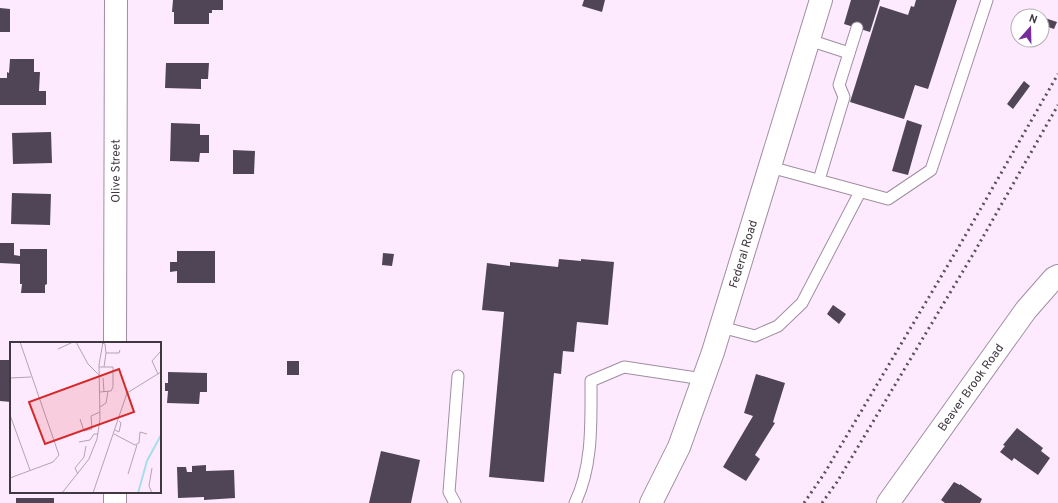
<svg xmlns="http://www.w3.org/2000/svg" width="1058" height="503" viewBox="0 0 1058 503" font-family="Overpass,sans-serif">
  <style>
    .building { fill: #504557 }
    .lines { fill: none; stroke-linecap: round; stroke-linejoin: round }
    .lane-casing { stroke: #a08ea0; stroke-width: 13 }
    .street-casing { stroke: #a08ea0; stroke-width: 24 }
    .primary-casing { stroke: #a08ea0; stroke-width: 24 }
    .lane { stroke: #fff; stroke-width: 11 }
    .street { stroke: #fff; stroke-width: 22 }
    .primary { stroke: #fff; stroke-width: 22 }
    .rail { stroke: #595059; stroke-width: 3; stroke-dasharray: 2 4; stroke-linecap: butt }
    .labels { text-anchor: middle; stroke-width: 4; stroke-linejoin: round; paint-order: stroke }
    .street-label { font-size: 12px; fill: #403840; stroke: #fff }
    .inset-river { fill: none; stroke: #a7dded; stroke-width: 2 }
    .inset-road { fill: none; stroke: #b2a3b2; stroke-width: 1 }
    .view { fill: #d62828; fill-opacity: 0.15; stroke: #d62828; stroke-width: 2 }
    .inset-edge { fill: none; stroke: #403840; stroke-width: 2 }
  </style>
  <rect width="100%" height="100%" fill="#feeafe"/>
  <!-- building -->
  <g class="building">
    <path d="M 173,0 L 223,0 L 223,10 L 212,10 L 212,13 L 209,13 L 209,24 L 174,24 L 174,12 L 172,12 Z"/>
    <path d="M 584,0 L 605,0 L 602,12 L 582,6 Z"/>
    <path d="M 851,0 L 880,0 L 870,32 L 844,24 Z"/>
    <path d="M 916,0 L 957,0 L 928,89 L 915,85 L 904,119 L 850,102 L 880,6 L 908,15 L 911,6 L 914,7 Z"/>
    <path d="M 0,8 L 10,9 L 10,32 L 0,32 Z"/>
    <path d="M 1042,17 L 1057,22 L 1054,29 L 1042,25 Z"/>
    <path d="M 10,59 L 34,59 L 34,72 L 40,72 L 39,91 L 46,91 L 46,105 L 0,105 L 0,78 L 7,78 L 7,72 L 9,73 Z"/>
    <path d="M 166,63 L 209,63 L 208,79 L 201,79 L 201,89 L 165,88 Z"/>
    <path d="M 1024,81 L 1030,86 L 1013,109 L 1007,104 Z"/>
    <path d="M 907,120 L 922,125 L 908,175 L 892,171 Z"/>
    <path d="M 171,123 L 200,124 L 200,135 L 209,135 L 209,153 L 200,153 L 199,162 L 170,161 Z"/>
    <path d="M 51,132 L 52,163 L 13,164 L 12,133 Z"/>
    <path d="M 233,150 L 255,151 L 254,174 L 233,174 Z"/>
    <path d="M 12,193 L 51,194 L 50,225 L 11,224 Z"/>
    <path d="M 0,243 L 14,243 L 14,255 L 20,256 L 20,249 L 47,249 L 47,284 L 45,285 L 45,293 L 21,293 L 22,284 L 20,284 L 20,264 L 0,263 Z"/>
    <path d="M 177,251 L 215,251 L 215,283 L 177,283 L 177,271 L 170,272 L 170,262 L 177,262 Z"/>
    <path d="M 383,253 L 394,254 L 392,266 L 382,265 Z"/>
    <path d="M 559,259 L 581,261 L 581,259 L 614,262 L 608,325 L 577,322 L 574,352 L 563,351 L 561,374 L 554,373 L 544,482 L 489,477 L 504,312 L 482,310 L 487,263 L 510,266 L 510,262 L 558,267 Z"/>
    <path d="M 833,305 L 846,314 L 839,324 L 827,314 Z"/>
    <path d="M 0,360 L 11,360 L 11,402 L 0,401 Z"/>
    <rect x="287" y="361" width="12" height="14"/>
    <path d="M 168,372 L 207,373 L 207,392 L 200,392 L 199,404 L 167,403 L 168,391 L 165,391 L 165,383 L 168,383 Z"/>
    <path d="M 756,374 L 785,383 L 773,422 L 775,423 L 755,455 L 760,459 L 746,481 L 723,467 L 753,416 L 744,413 Z"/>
    <path d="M 1017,428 L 1043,448 L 1041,451 L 1050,458 L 1038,475 L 1014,458 L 1012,461 L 1000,452 L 1005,446 L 1003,445 Z"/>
    <path d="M 381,451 L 420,460 L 411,503 L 369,503 Z"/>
    <path d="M 206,465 L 206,471 L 234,470 L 235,498 L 204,500 L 204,497 L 178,498 L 177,467 L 186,467 L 187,472 L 192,472 L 192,466 Z"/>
    <path d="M 954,482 L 960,485 L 960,484 L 982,499 L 980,503 L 945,503 L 941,500 Z"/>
    <rect x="16" y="498" width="38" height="5"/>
  </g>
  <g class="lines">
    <defs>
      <g id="lane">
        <path d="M 809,40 L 849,53"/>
        <path d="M 770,167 L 888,199 L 931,170 L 987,0"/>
        <path d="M 819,180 L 844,97 L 839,85 L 857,28"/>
        <path d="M 721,327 L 755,336 L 778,326 L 802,303 L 860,192"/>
        <path d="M 455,503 L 449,492 L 458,376"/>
        <path d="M 575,503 C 593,466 591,422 591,381 L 624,367 L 703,379"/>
      </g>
      <g id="street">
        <path id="s1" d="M 115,343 L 116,0"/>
        <path d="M 115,503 L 115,492"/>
        <path id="s2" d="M 888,503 L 1026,310 L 1054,278 L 1058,276"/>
      </g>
      <g id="primary">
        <path id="s3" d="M 651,503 L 679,447 L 713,352 L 821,0"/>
      </g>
    </defs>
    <!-- lane casing -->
    <use href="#lane" class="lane-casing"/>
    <!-- street casing -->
    <use href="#street" class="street-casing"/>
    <!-- primary casing -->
    <use href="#primary" class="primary-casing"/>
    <!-- lane -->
    <use href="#lane" class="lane"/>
    <!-- street -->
    <use href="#street" class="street"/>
    <!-- primary -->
    <use href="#primary" class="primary"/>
    <!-- rail -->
    <g class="rail">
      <path d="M 804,503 L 824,474 L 961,243 L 1058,74"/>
      <path d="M 822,503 L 837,482 L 975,251 L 1058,105"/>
    </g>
  </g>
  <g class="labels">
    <!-- street labels -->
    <g class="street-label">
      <text dy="4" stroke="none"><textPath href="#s1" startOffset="172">Olive Street</textPath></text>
      <text dy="4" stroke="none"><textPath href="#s3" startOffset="266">Federal Road</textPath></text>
      <text dy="4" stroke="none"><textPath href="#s2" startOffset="142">Beaver Brook Road</textPath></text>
    </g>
  </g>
  <!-- overview -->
  <g transform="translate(10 342)">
    <rect width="151" height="151" fill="#feeafe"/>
    <path class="inset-river" d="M 128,151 L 137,119 L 151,93"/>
    <path class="inset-road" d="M 66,0 L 78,22 L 89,33M 92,1 L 95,2 L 96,11M 48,7 L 63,0M 89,25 L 103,25 L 103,45 L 101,49 L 90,50M 94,25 L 96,11 L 109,11 L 110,8M 148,32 L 142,19 L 150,10M 0,36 L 21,35M 93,36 L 94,50M 90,65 L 96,61 L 98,49M 0,73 L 20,128M 70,77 L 74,89 L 82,87 L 81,74 L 90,70M 105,88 L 109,90 L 111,81 L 109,79M 104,92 L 125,103 L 129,101 L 130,90 L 137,92M 69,100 L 80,98 L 84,92 L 88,92M 142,126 L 139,144 L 142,151M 68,132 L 65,126 L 74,115 L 76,104M 118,132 L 127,103M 0,136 L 43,120 L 49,113 L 10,0M 52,151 L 79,117 L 87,97 L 90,77 L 89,23 L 93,0M 83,151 L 117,51 L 151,30"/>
    <path class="view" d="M 109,27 L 124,70 L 35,102 L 19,60 Z"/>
    <rect width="151" height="151" class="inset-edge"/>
  </g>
  <!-- north arrow -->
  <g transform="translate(1030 28) rotate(20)"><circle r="19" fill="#ffffff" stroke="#b3afb3"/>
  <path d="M0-3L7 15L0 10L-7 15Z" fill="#782b9d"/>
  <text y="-6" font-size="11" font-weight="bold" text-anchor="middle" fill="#403840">N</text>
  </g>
</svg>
